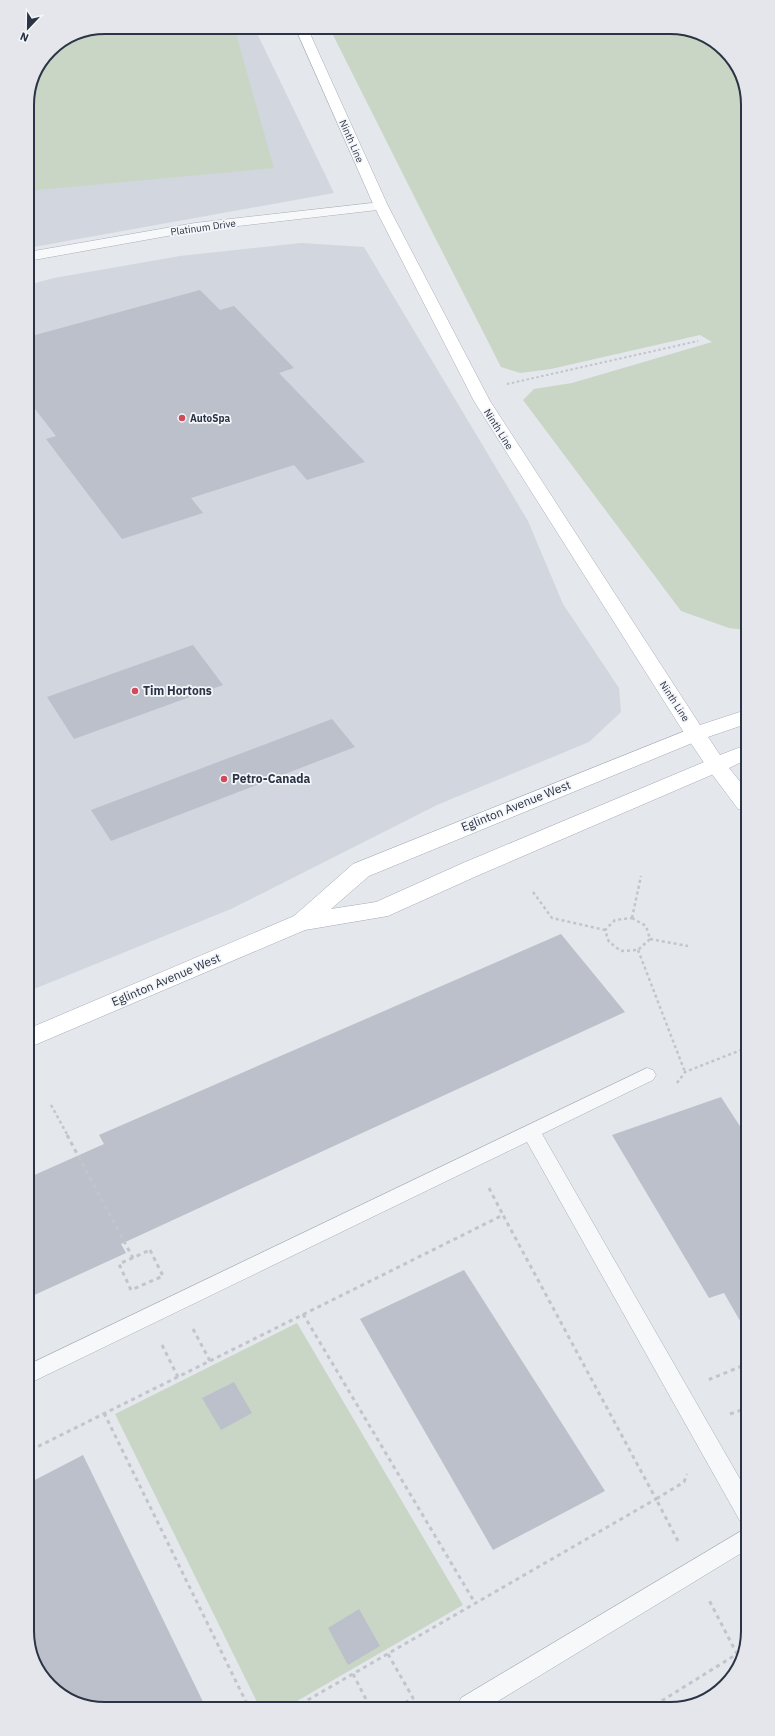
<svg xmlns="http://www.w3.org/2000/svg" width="775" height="1736" viewBox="0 0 775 1736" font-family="'IBM Plex Sans',sans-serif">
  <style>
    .built { fill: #d2d6de }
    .green { fill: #c9d6c5 }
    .building { fill: #bbc0ca }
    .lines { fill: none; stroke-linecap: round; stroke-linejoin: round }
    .service-casing { stroke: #a9aeb7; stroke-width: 1 }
    .minor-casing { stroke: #a9aeb7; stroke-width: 1 }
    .secondary-casing { stroke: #a9aeb7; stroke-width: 1 }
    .primary-casing { stroke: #a3abb8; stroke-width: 1 }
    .path-far2 { stroke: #c2c5cb; stroke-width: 2; stroke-dasharray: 2.5 2.5; stroke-linecap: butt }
    .path-far1 { stroke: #c2c5cb; stroke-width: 2.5; stroke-dasharray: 3 3; stroke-linecap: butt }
    .path { stroke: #c2c5cb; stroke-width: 3; stroke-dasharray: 4 4; stroke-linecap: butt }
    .service { fill: #f7f8fa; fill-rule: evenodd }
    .minor { fill: #f7f8fa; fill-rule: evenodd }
    .secondary { fill: #fff; fill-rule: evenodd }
    .primary { fill: #fff; fill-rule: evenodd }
    .poi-dot { fill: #d1495b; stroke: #f4f6f9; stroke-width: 1.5 }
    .labels { text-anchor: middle; stroke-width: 3.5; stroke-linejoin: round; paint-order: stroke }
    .far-street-label { font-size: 10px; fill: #2b3445; stroke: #f4f6f9 }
    .far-poi-label { font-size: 10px; font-weight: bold; fill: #2b3445; stroke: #f4f6f9; text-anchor: start }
    .poi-label { font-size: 12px; font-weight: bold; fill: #2b3445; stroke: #f4f6f9; text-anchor: start }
    .street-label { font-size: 12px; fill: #2b3445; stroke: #f4f6f9 }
    .rim { fill: none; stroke: #2b3445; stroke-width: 2 }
  </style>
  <rect width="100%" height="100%" fill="#e4e7ec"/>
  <!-- built -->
  <g class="built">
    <path d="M 105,27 L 254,27 L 334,193 L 28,248 L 27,100 L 33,75 L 50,50 L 75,33 Z"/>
    <path d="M 301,243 L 364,247 L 528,521 L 563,604 L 619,688 L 621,712 L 589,742 L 437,805 L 231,909 L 29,991 L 28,285 L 54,278 L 180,256 Z"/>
  </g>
  <!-- green -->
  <g class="green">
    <path d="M 105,27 L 234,27 L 274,168 L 27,191 L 27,100 L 33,75 L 50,50 L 75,33 Z"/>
    <path d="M 329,27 L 676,27 L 718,43 L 744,80 L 745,630 L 729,628 L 681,611 L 523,400 L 534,389 L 572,383 L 712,342 L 700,335 L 551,369 L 520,373 L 501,367 L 420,208 Z"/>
    <path d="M 297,1323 L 463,1605 L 285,1708 L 260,1708 L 115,1414 Z"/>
  </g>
  <!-- building -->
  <g class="building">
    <path d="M 200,290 L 220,310 L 234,306 L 294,368 L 279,373 L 365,462 L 307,480 L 294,465 L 191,498 L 203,513 L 122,539 L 46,439 L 56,436 L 28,400 L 28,337 Z"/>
    <path d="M 193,645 L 223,685 L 74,739 L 47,697 Z"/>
    <path d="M 332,719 L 355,747 L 111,841 L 91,810 Z"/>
    <path d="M 561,934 L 625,1012 L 121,1244 L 126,1253 L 30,1297 L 30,1177 L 104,1144 L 99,1135 Z"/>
    <path d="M 721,1097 L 747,1137 L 747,1333 L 724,1293 L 709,1298 L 612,1135 Z"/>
    <path d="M 464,1270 L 605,1491 L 493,1550 L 360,1319 Z"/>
    <path d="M 234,1382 L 252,1413 L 221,1430 L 202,1398 Z"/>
    <path d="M 83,1455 L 206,1708 L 99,1709 L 58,1693 L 31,1656 L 31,1482 Z"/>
    <path d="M 359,1609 L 380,1646 L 348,1665 L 328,1628 Z"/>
  </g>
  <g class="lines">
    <defs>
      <g id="service">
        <path d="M 647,1068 L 653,1070 L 656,1075 L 653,1080 L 542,1134 L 748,1493 L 748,1524 L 740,1521 L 527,1142 L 30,1383 L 30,1364 Z"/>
        <path d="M 748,1527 L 748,1549 L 490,1706 L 458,1706 L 461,1698 Z"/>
      </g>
      <path id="minor" d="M 381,202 L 386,203 L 388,206 L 386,209 L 195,231 L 28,261 L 28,252 L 195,223 Z"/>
      <path id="secondary" d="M 295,27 L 307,27 L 388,206 L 490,401 L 700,725 L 746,710 L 746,724 L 708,737 L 720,755 L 746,745 L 746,760 L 729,768 L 746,789 L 746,811 L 738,809 L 709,770 L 688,739 L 474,401 L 374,206 Z"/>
      <path id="primary" d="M 695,727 L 702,729 L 705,734 L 702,739 L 369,876 L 331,909 L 376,902 L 463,863 L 709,760 L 716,758 L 723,760 L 726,765 L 723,770 L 479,875 L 388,916 L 305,930 L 30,1047 L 30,1028 L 294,916 L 353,864 Z"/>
    </defs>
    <!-- service casing -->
    <use href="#service" class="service-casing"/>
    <!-- minor casing -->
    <use href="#minor" class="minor-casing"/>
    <!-- secondary casing -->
    <use href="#secondary" class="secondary-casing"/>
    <!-- primary casing -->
    <use href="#primary" class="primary-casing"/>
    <!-- path-far2 -->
    <path class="path-far2" d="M 507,384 L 698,341"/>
    <!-- path-far1 -->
    <g class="path-far1">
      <path d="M 533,892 L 552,918 L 605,930"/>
      <path d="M 632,918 L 646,926 L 650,939 L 638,950 L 621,951 L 609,942 L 605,930 L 615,920 Z"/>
      <path d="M 632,918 L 641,876"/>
      <path d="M 650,939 L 688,946"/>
      <path d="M 638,950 L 685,1072"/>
      <path d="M 677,1083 L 685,1072 L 746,1048"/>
      <path d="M 51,1105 L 68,1136"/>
    </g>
    <!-- path -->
    <g class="path">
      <path d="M 67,1135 L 133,1258"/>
      <path d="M 489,1188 L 503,1215"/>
      <path d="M 150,1250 L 163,1276 L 131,1290 L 119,1264 Z"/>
      <path d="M 303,1314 L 475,1603"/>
      <path d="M 193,1329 L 210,1361"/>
      <path d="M 162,1345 L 178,1377"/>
      <path d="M 711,1380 L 710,1379 L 747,1364"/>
      <path d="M 104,1413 L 249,1708"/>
      <path d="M 730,1414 L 747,1408"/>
      <path d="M 31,1450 L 503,1215 L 656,1499 L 294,1708"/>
      <path d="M 678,1541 L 656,1499 L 684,1482 L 687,1474"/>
      <path d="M 388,1654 L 413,1698 L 398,1707"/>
      <path d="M 353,1674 L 370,1707"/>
      <path d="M 655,1705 L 737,1654 L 709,1600"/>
    </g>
    <!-- service -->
    <use href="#service" class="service"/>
    <!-- minor -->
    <use href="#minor" class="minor"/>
    <!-- secondary -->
    <use href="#secondary" class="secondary"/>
    <!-- primary -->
    <use href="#primary" class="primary"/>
  </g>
  <!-- markers -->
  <g class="poi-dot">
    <circle cx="182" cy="418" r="4"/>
    <circle cx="135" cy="691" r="4"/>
    <circle cx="224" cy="779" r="4"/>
  </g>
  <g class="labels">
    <!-- far-street labels -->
    <g class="far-street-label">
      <text transform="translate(352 141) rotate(66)" y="4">Ninth Line</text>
      <text transform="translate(203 227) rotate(-8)" y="4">Platinum Drive</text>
      <text transform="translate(499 429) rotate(58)" y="4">Ninth Line</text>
      <text transform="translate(675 701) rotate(57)" y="4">Ninth Line</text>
    </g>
    <!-- far-poi labels -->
    <g class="far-poi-label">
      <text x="190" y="422">AutoSpa</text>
    </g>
    <!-- poi labels -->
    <g class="poi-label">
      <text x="143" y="695">Tim Hortons</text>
      <text x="232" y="783">Petro-Canada</text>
    </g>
    <!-- street labels -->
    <g class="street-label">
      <text transform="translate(516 806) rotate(-22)" y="4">Eglinton Avenue West</text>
      <text transform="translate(166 980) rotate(-23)" y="4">Eglinton Avenue West</text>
    </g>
  </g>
  <!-- crop -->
  <path d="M0 0H775V1736H0ZM105 34H670A71 71 0 0 1 741 105V1631A71 71 0 0 1 670 1702H105A71 71 0 0 1 34 1631V105A71 71 0 0 1 105 34Z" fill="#e4e6eb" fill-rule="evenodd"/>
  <path class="rim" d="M105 34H670A71 71 0 0 1 741 105V1631A71 71 0 0 1 670 1702H105A71 71 0 0 1 34 1631V105A71 71 0 0 1 105 34Z"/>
  <!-- north arrow -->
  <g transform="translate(28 28) rotate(202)" stroke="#f4f6f9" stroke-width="3" paint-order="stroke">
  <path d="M0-3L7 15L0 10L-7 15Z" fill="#2b3445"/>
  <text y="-6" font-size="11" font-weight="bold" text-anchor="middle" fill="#2b3445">N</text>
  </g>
</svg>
